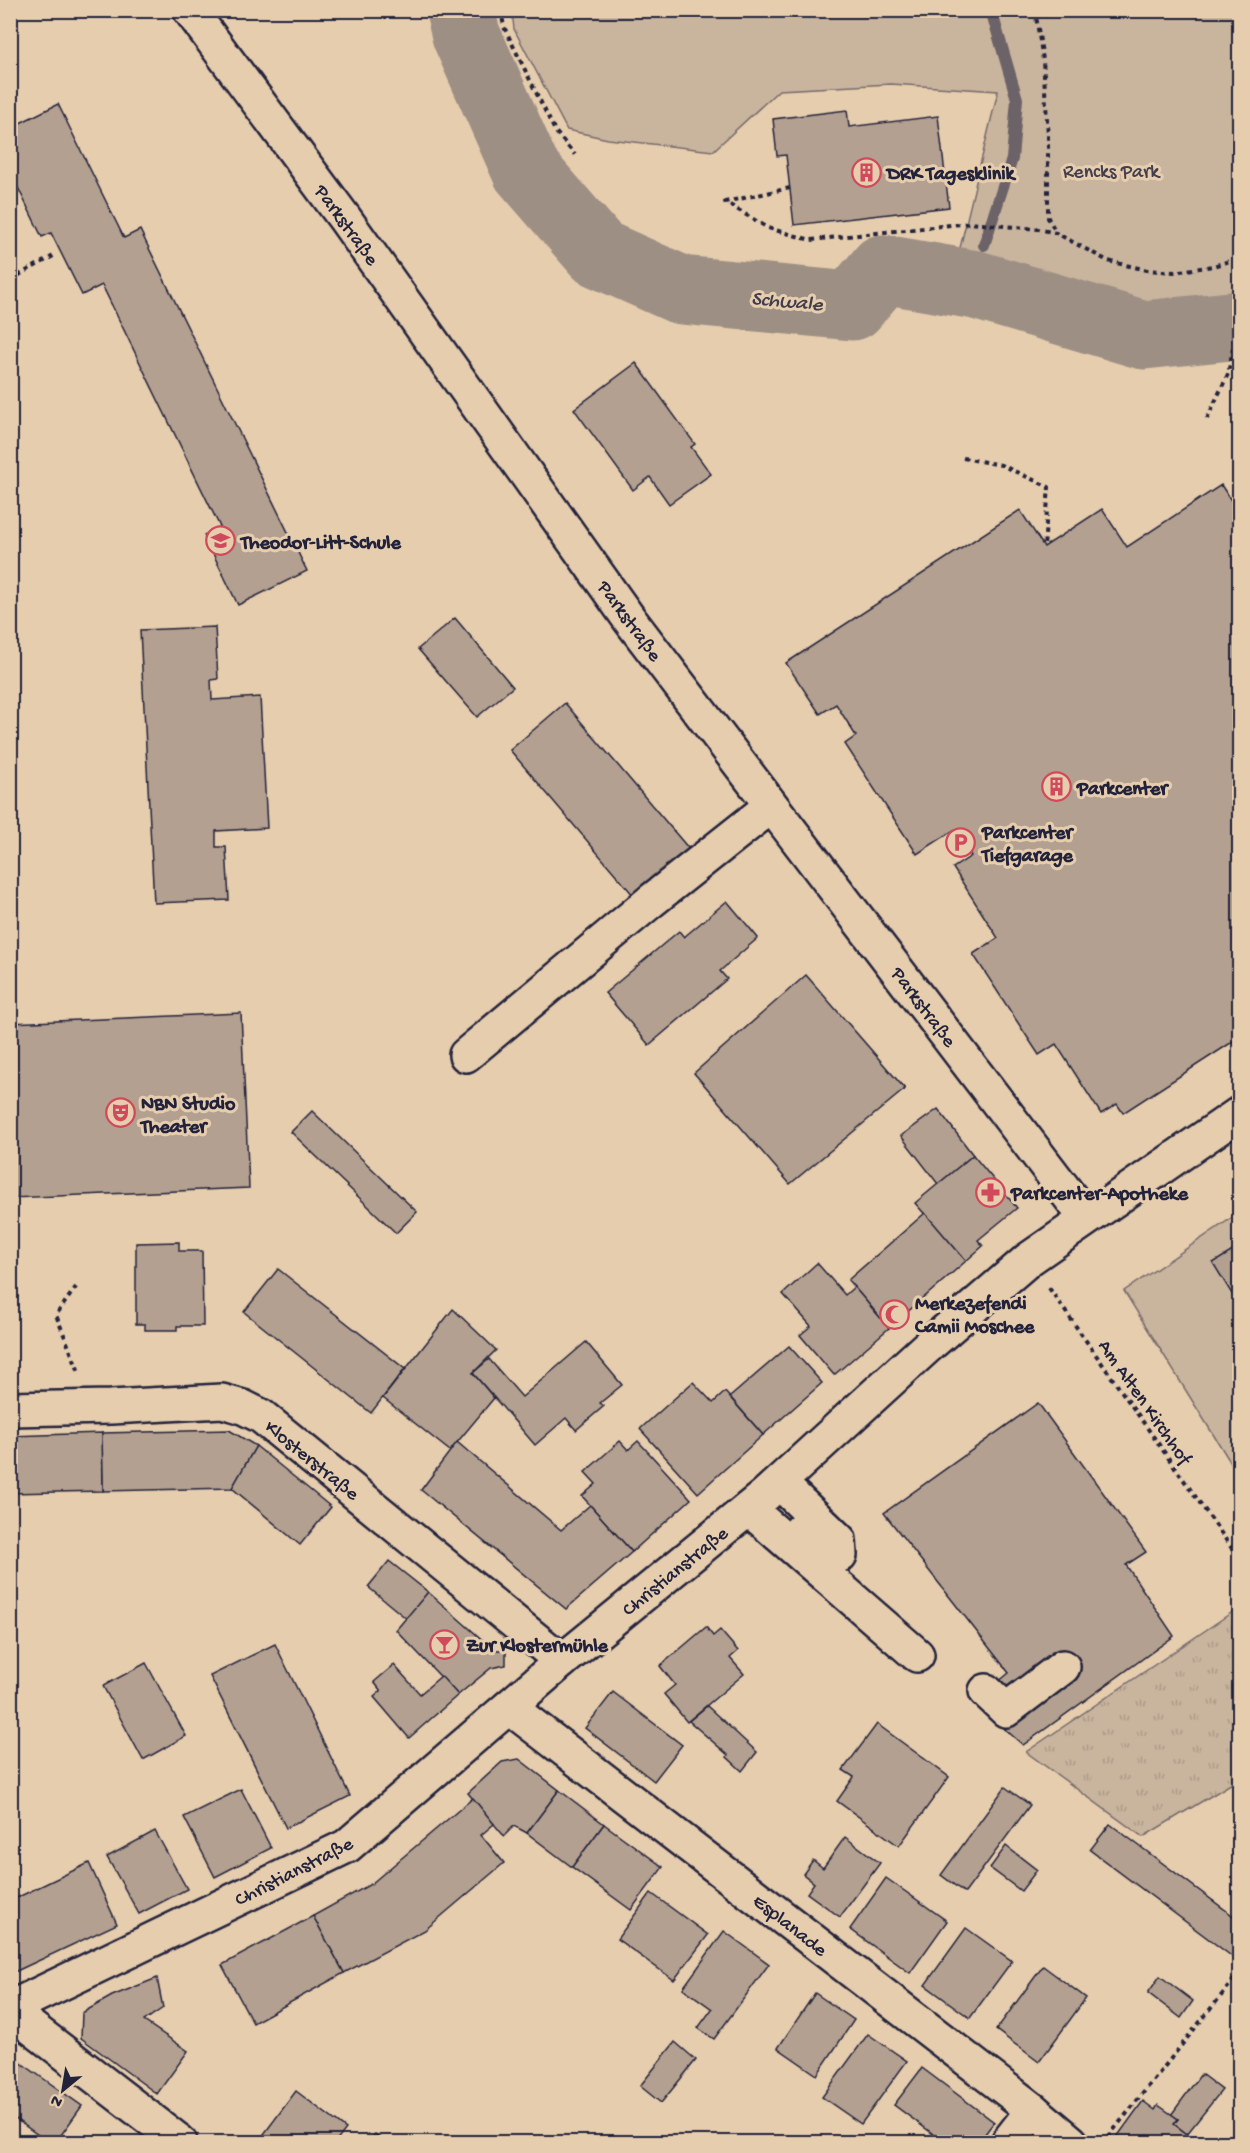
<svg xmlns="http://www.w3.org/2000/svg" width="1250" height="2153" viewBox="0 0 1250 2153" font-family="'Gochi Hand',sans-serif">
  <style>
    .grass { fill: url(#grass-tufts); stroke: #766b6c; stroke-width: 1.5 }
    .park { fill: #c9b49d; stroke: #766b6c; stroke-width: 1.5 }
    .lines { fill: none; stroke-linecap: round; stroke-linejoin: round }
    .stream { stroke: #6c6367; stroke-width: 12 }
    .river { stroke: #9d8f84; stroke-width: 69 }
    .building { fill: #b3a090; stroke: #22223b; stroke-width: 1.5 }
    .minor-casing { stroke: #22223b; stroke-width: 38 }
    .path { stroke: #22223b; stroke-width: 4; stroke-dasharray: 4.5 4.5; stroke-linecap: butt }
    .minor { stroke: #e6cdae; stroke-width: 33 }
    .labels { text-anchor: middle; stroke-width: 6; stroke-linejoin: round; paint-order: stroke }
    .park-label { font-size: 20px; fill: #433f4f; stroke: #e6cdae }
    .poi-label { font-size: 20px; font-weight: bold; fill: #22223b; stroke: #e6cdae; text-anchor: start }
    .street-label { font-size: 20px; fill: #22223b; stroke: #e6cdae }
    .water-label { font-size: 21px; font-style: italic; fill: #413d4d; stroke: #e6cdae }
  </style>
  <defs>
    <pattern id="grass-tufts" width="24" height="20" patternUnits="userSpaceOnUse" patternTransform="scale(1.5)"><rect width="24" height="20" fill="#c9b49d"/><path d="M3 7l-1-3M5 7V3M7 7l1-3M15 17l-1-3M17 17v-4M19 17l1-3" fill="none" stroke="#ac9a88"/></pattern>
  </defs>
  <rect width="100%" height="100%" fill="#e6cdae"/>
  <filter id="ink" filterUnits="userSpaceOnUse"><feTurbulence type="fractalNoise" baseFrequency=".0167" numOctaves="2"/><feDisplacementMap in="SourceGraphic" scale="12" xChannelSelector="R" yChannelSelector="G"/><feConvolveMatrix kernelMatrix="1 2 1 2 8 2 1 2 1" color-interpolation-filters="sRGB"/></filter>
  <g filter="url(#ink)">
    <!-- grass -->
    <path class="grass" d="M 1234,1611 L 1240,1620 L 1239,1779 L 1143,1837 L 1026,1752 Z"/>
    <!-- park -->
    <g class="park">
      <path d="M 512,11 L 1239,11 L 1239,305 L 1140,311 L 1028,281 L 959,252 L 998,91 L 891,84 L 779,90 L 713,151 L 608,139 L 567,130 L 514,29 Z"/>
      <path d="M 1239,1213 L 1239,1476 L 1124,1291 Z"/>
    </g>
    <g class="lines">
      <!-- stream -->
      <path class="stream" d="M 984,245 L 1012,159 L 1017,99 L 991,10"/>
      <!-- river -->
      <path class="river" d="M 460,10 L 466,35 L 526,170 L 598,253 L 681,290 L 852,306 L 883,269 L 976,285 L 1144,335 L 1240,325"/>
    </g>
    <!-- building -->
    <g class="building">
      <path d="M 58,104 L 124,238 L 140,230 L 307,571 L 238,605 L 204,535 L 220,527 L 102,285 L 82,295 L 51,233 L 42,237 L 10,171 L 10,128 Z"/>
      <path d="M 847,110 L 849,127 L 938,116 L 949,207 L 794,225 L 786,155 L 777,156 L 773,119 Z"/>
      <path d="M 636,363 L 695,444 L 691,447 L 711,474 L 669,504 L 650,477 L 633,490 L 574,409 Z"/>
      <path d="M 1221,485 L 1240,514 L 1240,1037 L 1123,1113 L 1117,1104 L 1101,1114 L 1056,1044 L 1039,1055 L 973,954 L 998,938 L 953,868 L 971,856 L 954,830 L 917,854 L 845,744 L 856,736 L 836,704 L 820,714 L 786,663 L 1020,510 L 1044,547 L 1102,509 L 1127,547 Z"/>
      <path d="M 455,618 L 513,687 L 477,717 L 418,649 Z"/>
      <path d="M 215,627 L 218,679 L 211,680 L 212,700 L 260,697 L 267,828 L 216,831 L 216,847 L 226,847 L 229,900 L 154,903 L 140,630 Z"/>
      <path d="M 565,703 L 689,849 L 634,896 L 510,750 Z"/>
      <path d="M 727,901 L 758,938 L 720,971 L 727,979 L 649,1045 L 605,993 L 679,931 L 684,937 Z"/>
      <path d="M 806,975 L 905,1089 L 790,1184 L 694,1073 Z"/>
      <path d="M 241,1013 L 249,1188 L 10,1198 L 10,1023 Z"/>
      <path d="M 938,1109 L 973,1155 L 938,1184 L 901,1136 Z"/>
      <path d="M 312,1111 L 417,1212 L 396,1233 L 291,1132 Z"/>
      <path d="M 973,1155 L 1017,1208 L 978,1240 L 983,1246 L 966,1261 L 915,1203 Z"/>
      <path d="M 925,1213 L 966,1261 L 889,1328 L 848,1280 Z"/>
      <path d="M 179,1242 L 179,1251 L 202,1251 L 203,1326 L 177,1326 L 177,1330 L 145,1330 L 145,1324 L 136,1324 L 136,1243 Z"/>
      <path d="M 1239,1247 L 1240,1247 L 1240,1307 L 1213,1263 Z"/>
      <path d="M 817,1263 L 845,1295 L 854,1287 L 889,1328 L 834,1375 L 800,1335 L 811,1326 L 783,1294 Z"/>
      <path d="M 278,1269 L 405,1369 L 371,1413 L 244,1312 Z"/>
      <path d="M 453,1309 L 496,1350 L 473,1373 L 494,1398 L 450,1451 L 383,1398 Z"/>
      <path d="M 586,1342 L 622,1385 L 600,1403 L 604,1406 L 576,1430 L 566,1418 L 535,1445 L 473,1373 L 489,1359 L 522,1397 Z"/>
      <path d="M 789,1346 L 822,1383 L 763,1435 L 730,1397 Z"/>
      <path d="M 693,1382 L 713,1403 L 725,1392 L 763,1435 L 698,1493 L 640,1429 Z"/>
      <path d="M 1038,1403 L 1146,1552 L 1126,1565 L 1174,1636 L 1023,1745 L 974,1702 L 1009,1673 L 884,1513 Z"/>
      <path d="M 229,1430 L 256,1446 L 232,1488 L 103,1491 L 102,1433 Z"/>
      <path d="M 102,1433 L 103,1491 L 10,1493 L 10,1436 Z"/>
      <path d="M 620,1441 L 628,1450 L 638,1441 L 691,1499 L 632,1552 L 582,1496 L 596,1484 L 585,1472 Z"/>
      <path d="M 457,1442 L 561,1530 L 590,1505 L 632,1552 L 566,1609 L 421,1490 Z"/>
      <path d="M 256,1446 L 331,1507 L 300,1545 L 232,1488 Z"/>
      <path d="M 389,1561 L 428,1592 L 407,1619 L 368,1587 Z"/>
      <path d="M 428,1592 L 494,1650 L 506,1650 L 506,1665 L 491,1668 L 458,1695 L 396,1630 Z"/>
      <path d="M 706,1627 L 713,1636 L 720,1630 L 738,1651 L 730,1658 L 744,1674 L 687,1722 L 664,1694 L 675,1685 L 660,1666 Z"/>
      <path d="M 275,1644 L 350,1796 L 286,1828 L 210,1676 Z"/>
      <path d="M 146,1663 L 186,1736 L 143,1760 L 103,1686 Z"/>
      <path d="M 394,1665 L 420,1694 L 441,1676 L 458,1695 L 409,1738 L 374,1697 L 381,1691 L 374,1682 Z"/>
      <path d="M 613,1692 L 682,1745 L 654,1781 L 585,1728 Z"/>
      <path d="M 707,1706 L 757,1752 L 742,1771 L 727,1757 L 728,1755 L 689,1721 Z"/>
      <path d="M 877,1724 L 949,1777 L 899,1846 L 837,1801 L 854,1777 L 843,1770 Z"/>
      <path d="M 519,1759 L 559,1790 L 527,1833 L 514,1826 L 504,1836 L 468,1793 L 502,1762 Z"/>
      <path d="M 1005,1787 L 1030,1805 L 965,1893 L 941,1875 Z"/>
      <path d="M 241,1789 L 271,1848 L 215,1877 L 184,1817 Z"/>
      <path d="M 559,1790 L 604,1824 L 572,1867 L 527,1833 Z"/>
      <path d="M 473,1798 L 494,1824 L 481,1835 L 504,1863 L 425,1930 L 344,1973 L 313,1916 L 371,1884 Z"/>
      <path d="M 604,1824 L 663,1867 L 631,1910 L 572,1867 Z"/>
      <path d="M 1110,1824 L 1240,1921 L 1240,1950 L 1234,1958 L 1090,1850 Z"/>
      <path d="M 155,1831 L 187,1889 L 139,1914 L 107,1857 Z"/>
      <path d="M 845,1837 L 880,1863 L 840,1917 L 807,1893 L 814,1883 L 803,1874 L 813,1860 L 823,1868 Z"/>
      <path d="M 1006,1846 L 1037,1870 L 1021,1891 L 990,1868 Z"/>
      <path d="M 89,1863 L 117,1924 L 10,1974 L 10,1901 Z"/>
      <path d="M 886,1878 L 947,1921 L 910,1973 L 850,1929 Z"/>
      <path d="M 651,1893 L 708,1935 L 674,1980 L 617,1939 Z"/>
      <path d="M 313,1916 L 344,1973 L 253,2023 L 222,1965 Z"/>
      <path d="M 966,1928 L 1012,1961 L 970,2018 L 925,1985 Z"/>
      <path d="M 724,1931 L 769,1964 L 714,2039 L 698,2028 L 712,2009 L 683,1988 Z"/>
      <path d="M 1043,1966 L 1086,1998 L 1039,2062 L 996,2030 Z"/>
      <path d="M 1160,1976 L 1193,2001 L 1181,2018 L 1148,1993 Z"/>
      <path d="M 157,1978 L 163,2008 L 144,2021 L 188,2051 L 157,2094 L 81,2038 L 82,2013 L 112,1996 Z"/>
      <path d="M 815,1993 L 854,2020 L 817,2075 L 778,2048 Z"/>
      <path d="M 868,2034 L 907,2061 L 861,2124 L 822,2097 Z"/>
      <path d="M 675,2042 L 696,2060 L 661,2103 L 640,2086 Z"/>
      <path d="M 10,2055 L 82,2106 L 56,2142 L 48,2142 L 10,2115 Z"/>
      <path d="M 922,2068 L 994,2122 L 979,2142 L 944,2142 L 894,2105 Z"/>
      <path d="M 1201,2074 L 1222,2090 L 1187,2134 L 1174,2124 L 1178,2119 L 1171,2115 Z"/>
      <path d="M 296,2091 L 346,2129 L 336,2142 L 258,2142 Z"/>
      <path d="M 1143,2101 L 1155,2110 L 1158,2105 L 1178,2119 L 1174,2124 L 1187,2134 L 1181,2142 L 1125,2142 L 1117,2137 Z"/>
      <path d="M 375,2134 L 386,2142 L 368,2142 Z"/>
      <path d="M 91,2136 L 100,2142 L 85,2142 Z"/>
    </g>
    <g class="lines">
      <defs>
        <g id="minor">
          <path d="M 190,10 L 345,219 L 630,620 L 1086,1218"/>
          <path d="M 466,1055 L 651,901 L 771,806"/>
          <path d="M 10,1409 L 111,1407 L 222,1401 L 243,1407 L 261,1416 L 562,1661"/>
          <path d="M 780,1483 L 839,1540 L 840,1555 L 826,1553 L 801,1530"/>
          <path d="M 749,1509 L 917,1655"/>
          <path d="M 986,1691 L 1006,1710 L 1063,1667"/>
          <path d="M 509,1707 L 1033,2110 L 1071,2142"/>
          <path d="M 10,2008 L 347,1846 L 562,1661 L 765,1495 L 928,1346 L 1029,1259 L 1240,1113"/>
          <path d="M 10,2011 L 180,2142"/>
          <path d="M 1008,2142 L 1033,2110"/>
        </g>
      </defs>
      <!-- minor casing -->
      <use href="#minor" class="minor-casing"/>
      <!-- path -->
      <g class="path">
        <path d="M 501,10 L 504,27 L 555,131 L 575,155"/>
        <path d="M 1035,10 L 1043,60 L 1048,135 L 1048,218 L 1056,232"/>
        <path d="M 790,188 L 725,202 L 768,228 L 811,240 L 970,223 L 1038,229 L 1056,233 L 1108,261 L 1147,270 L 1174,272 L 1213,266 L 1240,258"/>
        <path d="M 10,280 L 57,254"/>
        <path d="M 1207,419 L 1228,374 L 1240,312"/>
        <path d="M 963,458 L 1001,465 L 1049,487 L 1044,547"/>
        <path d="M 76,1287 L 56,1315 L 79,1372"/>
        <path d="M 1049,1288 L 1240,1560"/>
        <path d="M 1108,2137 L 1240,1972"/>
      </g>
      <!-- minor -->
      <use href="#minor" class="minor"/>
    </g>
  </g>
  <!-- icons -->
  <defs>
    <symbol id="building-ring" viewBox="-11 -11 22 22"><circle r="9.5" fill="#e6cdae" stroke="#d1495b" stroke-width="1.5"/><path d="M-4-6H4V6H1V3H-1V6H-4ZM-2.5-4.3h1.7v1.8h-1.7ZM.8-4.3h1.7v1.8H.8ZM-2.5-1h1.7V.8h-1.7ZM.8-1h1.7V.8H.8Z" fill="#d1495b"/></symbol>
    <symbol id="school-ring" viewBox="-11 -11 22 22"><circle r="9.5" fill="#e6cdae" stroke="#d1495b" stroke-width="1.5"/><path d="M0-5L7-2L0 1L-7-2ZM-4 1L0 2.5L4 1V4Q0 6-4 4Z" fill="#d1495b"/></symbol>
    <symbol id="parking-ring" viewBox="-11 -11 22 22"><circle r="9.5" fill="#e6cdae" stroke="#d1495b" stroke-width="1.5"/><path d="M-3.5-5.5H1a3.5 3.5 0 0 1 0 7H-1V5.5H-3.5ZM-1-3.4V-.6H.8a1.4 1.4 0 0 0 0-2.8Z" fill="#d1495b"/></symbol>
    <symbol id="theatre-ring" viewBox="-11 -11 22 22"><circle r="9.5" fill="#e6cdae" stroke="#d1495b" stroke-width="1.5"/><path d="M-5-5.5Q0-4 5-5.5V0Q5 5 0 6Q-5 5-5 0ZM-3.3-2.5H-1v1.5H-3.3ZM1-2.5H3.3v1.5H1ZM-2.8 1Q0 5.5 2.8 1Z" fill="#d1495b"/></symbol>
    <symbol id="pharmacy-ring" viewBox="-11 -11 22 22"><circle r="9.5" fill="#e6cdae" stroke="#d1495b" stroke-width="1.5"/><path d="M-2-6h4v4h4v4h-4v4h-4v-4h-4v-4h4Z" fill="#d1495b"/></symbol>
    <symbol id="mosque-ring" viewBox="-11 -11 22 22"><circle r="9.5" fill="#e6cdae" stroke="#d1495b" stroke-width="1.5"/><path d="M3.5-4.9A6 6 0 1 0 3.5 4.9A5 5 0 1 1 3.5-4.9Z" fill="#d1495b"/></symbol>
    <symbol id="bar-ring" viewBox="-11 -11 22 22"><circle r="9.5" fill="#e6cdae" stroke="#d1495b" stroke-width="1.5"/><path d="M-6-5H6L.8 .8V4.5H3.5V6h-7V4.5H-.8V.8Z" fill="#d1495b"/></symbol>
  </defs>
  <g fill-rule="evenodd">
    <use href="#building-ring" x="850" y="156" width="33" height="33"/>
    <use href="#school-ring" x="204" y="524" width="33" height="33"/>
    <use href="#building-ring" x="1040" y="770" width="33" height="33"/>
    <use href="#parking-ring" x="944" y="826" width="33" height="33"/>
    <use href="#theatre-ring" x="104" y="1096" width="33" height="33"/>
    <use href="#pharmacy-ring" x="974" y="1176" width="33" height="33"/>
    <use href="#mosque-ring" x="878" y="1298" width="33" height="33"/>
    <use href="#bar-ring" x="428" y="1628" width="33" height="33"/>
  </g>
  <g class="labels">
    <!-- park labels -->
    <g class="park-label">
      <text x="1111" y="177">Rencks Park</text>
    </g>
    <!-- poi labels -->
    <g class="poi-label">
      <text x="887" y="179">DRK Tagesklinik</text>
      <text x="241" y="548">Theodor-Litt-Schule</text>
      <text x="1077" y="794">Parkcenter</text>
      <text x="982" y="838">Parkcenter<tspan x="982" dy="23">Tiefgarage</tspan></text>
      <text x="141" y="1109">NBN Studio<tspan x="141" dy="23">Theater</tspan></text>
      <text x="1011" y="1199">Parkcenter-Apotheke</text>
      <text x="915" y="1309">Merkezefendi<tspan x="915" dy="23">Camii Moschee</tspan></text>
      <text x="466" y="1651">Zur Klostermühle</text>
    </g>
    <!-- street labels -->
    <g class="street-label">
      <text transform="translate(348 224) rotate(54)" y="7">Parkstraße</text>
      <text transform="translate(631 620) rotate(54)" y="7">Parkstraße</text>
      <text transform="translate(925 1006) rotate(53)" y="7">Parkstraße</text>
      <text transform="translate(1146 1401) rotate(55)" y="7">Am Alten Kirchhof</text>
      <text transform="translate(313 1459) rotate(39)" y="7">Klosterstraße</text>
      <text transform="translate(674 1570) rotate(-39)" y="7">Christianstraße</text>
      <text transform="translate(293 1870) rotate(-27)" y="7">Christianstraße</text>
      <text transform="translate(791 1924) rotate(38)" y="7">Esplanade</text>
    </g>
    <!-- water labels -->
    <g class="water-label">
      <text transform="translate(787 300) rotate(5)" y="7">Schwale</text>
    </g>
  </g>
  <!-- margin -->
  <rect width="1250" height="2153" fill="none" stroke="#e6cdae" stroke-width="36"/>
  <rect x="18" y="18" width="1214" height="2117" fill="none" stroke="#22223b" stroke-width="2" filter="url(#ink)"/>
  <!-- north arrow -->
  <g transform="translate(63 2090) rotate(210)" stroke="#e6cdae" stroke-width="4.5" paint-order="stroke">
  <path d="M0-4.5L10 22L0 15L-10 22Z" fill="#22223b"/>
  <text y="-9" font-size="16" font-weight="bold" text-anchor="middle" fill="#22223b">N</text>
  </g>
</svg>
